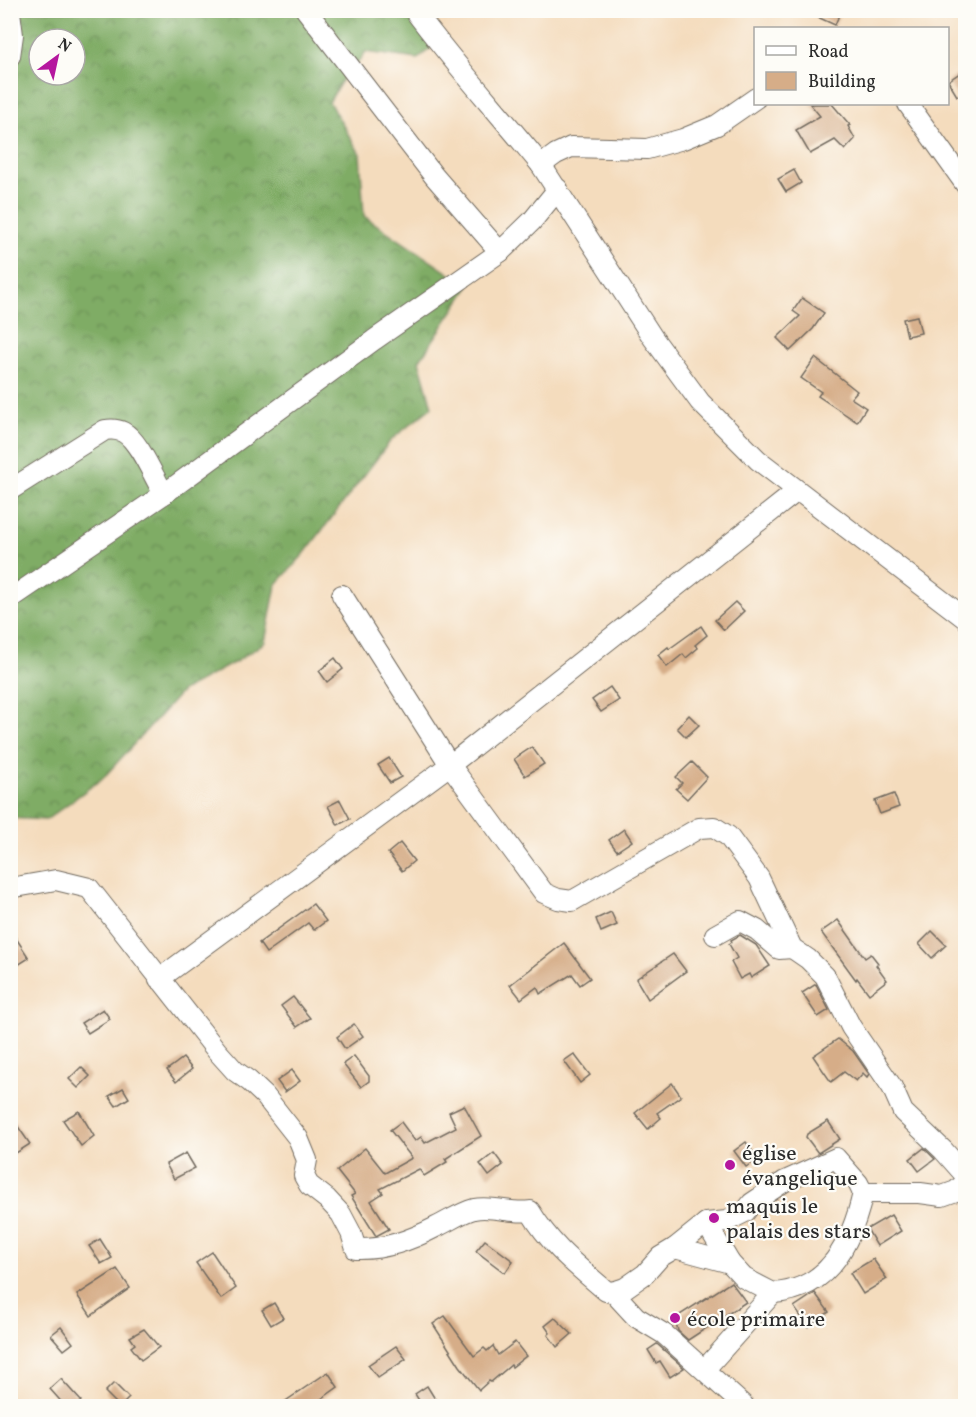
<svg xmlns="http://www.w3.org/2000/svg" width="976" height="1417" viewBox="0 0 976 1417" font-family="Vollkorn,serif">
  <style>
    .forest { fill: url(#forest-crowns); stroke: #556c48; stroke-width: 1.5; fill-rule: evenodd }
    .building { fill: #d6ad88 }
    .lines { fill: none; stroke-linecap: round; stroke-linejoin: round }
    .minor-casing { stroke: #71695e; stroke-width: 22 }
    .minor { stroke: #fff; stroke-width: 20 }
    .poi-dot { fill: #b5179e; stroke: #fdfcf7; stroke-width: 2 }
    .labels { text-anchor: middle; stroke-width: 4.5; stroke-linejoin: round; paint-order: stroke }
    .poi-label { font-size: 22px; fill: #2b2b2b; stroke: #fdfcf7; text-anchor: start }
  </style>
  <defs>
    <pattern id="forest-crowns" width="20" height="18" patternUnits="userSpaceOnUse" patternTransform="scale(1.5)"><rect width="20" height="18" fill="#7fac65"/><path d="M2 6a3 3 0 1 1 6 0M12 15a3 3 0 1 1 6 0" fill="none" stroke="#688c53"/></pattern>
  </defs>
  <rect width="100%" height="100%" fill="#fdfcf7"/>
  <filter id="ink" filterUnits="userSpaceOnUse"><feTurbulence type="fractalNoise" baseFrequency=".0167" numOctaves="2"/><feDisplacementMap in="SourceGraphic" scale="12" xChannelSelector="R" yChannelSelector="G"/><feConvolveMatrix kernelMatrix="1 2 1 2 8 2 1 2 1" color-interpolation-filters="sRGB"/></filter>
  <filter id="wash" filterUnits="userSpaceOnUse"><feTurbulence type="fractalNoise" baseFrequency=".008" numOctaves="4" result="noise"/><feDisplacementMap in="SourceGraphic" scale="24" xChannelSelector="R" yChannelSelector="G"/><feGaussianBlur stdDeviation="1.35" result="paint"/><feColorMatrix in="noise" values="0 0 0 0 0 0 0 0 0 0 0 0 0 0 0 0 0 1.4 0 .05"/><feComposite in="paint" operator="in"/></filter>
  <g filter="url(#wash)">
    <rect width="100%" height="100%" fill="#f4dcbd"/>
    <!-- forest -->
    <path class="forest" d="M 10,11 L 408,11 L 435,44 L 418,59 L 365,52 L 361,59 L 346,73 L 329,102 L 360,154 L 364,216 L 469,287 L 419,361 L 432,407 L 391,440 L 304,554 L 276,585 L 265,642 L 237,661 L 182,691 L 104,777 L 46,820 L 10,818 ZM 39,39 L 75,39 L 75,75 L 39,75 Z"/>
    <g id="blocks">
      <!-- building -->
      <g class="building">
        <path d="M 802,10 L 841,10 L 835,25 Z"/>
        <path d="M 966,69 L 966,91 L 957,96 L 948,81 Z"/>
        <path d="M 810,104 L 832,104 L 850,125 L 848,126 L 855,139 L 845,150 L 835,140 L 810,154 L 796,130 L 820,116 Z"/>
        <path d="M 794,170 L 801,183 L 786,192 L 778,179 Z"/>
        <path d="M 802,298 L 824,313 L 813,329 L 790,351 L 777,338 L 800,316 L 793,311 Z"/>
        <path d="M 917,316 L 921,333 L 907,336 L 903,319 Z"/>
        <path d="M 815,358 L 857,391 L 851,398 L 866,408 L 857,422 L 818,396 L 821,392 L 801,378 Z"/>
        <path d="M 735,602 L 744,611 L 724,630 L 715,620 Z"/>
        <path d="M 701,626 L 707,635 L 695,645 L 698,648 L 686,658 L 683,654 L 667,667 L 658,655 L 668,647 L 669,649 Z"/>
        <path d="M 335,658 L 343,669 L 327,682 L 319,671 Z"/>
        <path d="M 610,687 L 619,700 L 601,712 L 592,700 Z"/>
        <path d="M 689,715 L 699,725 L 686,737 L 677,728 Z"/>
        <path d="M 532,747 L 544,764 L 525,776 L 514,759 Z"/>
        <path d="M 389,758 L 401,777 L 390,783 L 378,765 Z"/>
        <path d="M 692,762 L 707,777 L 687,799 L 676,789 L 682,783 L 676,777 Z"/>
        <path d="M 894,794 L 899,807 L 880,814 L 875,801 Z"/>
        <path d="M 340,800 L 350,819 L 338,825 L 328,806 Z"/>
        <path d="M 624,829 L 632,841 L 617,851 L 609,840 Z"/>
        <path d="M 400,843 L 414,861 L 402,871 L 388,853 Z"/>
        <path d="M 313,904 L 326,921 L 314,930 L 308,923 L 266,953 L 259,943 Z"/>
        <path d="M 611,912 L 617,925 L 601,932 L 596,919 Z"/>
        <path d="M 838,920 L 865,958 L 871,954 L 878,963 L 876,965 L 887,980 L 869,994 L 857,978 L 856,980 L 821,932 Z"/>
        <path d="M 10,929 L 29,958 L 10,970 Z"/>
        <path d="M 932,931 L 946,945 L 932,958 L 919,944 Z"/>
        <path d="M 740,935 L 756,945 L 770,966 L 751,978 L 749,974 L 740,979 L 731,962 L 737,958 L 729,944 L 732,942 L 731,940 Z"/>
        <path d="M 564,943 L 590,978 L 580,985 L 572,974 L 540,994 L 537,987 L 521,999 L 510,985 Z"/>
        <path d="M 673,954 L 686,971 L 648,999 L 636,979 Z"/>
        <path d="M 816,984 L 829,1010 L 818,1017 L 802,993 Z"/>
        <path d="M 293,997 L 310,1018 L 297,1027 L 281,1006 Z"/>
        <path d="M 103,1009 L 110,1019 L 88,1033 L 81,1023 Z"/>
        <path d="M 354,1024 L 363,1036 L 345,1049 L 337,1037 Z"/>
        <path d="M 838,1039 L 853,1051 L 869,1074 L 867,1077 L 863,1073 L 856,1081 L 844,1072 L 831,1082 L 813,1056 Z"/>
        <path d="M 574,1054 L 590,1075 L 580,1083 L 564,1061 Z"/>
        <path d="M 354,1056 L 369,1076 L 369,1081 L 361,1087 L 343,1064 Z"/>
        <path d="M 183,1058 L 192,1069 L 176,1082 L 167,1070 Z"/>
        <path d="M 81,1067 L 90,1076 L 78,1088 L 69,1079 Z"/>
        <path d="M 292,1070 L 300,1081 L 285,1092 L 277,1081 Z"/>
        <path d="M 672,1083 L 681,1096 L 657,1113 L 661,1118 L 648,1129 L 635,1113 Z"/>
        <path d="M 123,1088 L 129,1098 L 116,1106 L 109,1096 Z"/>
        <path d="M 464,1105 L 481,1136 L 445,1159 L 447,1162 L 424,1176 L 419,1169 L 380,1189 L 383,1193 L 371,1201 L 389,1229 L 376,1236 L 351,1196 L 355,1194 L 337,1171 L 365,1148 L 385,1173 L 412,1158 L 390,1130 L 401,1122 L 415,1141 L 421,1137 L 425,1143 L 456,1127 L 449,1112 Z"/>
        <path d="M 79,1111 L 94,1136 L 81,1146 L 63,1120 Z"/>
        <path d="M 10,1115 L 30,1144 L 16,1153 L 10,1145 Z"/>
        <path d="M 828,1121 L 840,1139 L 818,1153 L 806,1137 L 807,1134 Z"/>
        <path d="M 746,1142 L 758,1159 L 746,1167 L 734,1151 Z"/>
        <path d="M 924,1148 L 935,1159 L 919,1171 L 910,1159 Z"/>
        <path d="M 186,1153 L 195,1168 L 174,1179 L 166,1164 Z"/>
        <path d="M 494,1153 L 503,1165 L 489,1176 L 480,1164 Z"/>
        <path d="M 891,1215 L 901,1231 L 877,1246 L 867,1229 Z"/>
        <path d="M 100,1239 L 112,1258 L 101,1264 L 89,1246 Z"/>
        <path d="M 485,1240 L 513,1261 L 505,1273 L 476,1251 Z"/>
        <path d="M 212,1252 L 236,1288 L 221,1299 L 196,1263 Z"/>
        <path d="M 873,1259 L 887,1279 L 863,1294 L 850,1273 Z"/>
        <path d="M 117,1269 L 130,1288 L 91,1316 L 77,1295 Z"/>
        <path d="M 731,1282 L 746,1302 L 688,1340 L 678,1331 L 675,1318 Z"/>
        <path d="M 815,1293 L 829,1312 L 808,1327 L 794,1307 Z"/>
        <path d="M 274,1303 L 283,1318 L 271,1325 L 262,1310 Z"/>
        <path d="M 445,1316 L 474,1356 L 484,1348 L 487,1351 L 493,1346 L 498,1355 L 515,1342 L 526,1356 L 512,1367 L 511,1365 L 491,1382 L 489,1381 L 479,1390 L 460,1366 L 433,1324 Z"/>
        <path d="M 555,1318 L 572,1334 L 557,1347 L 548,1335 L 550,1333 L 545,1326 Z"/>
        <path d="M 61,1327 L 73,1343 L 64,1350 L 51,1335 Z"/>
        <path d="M 144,1329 L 159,1347 L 141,1360 L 131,1347 L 135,1344 L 130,1337 Z"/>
        <path d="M 657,1344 L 684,1368 L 670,1377 L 660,1361 L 656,1363 L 648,1350 Z"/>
        <path d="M 396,1346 L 406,1359 L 378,1378 L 368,1365 Z"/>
        <path d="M 328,1372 L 338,1387 L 310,1407 L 277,1407 Z"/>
        <path d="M 61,1379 L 81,1401 L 75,1407 L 66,1407 L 50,1389 Z"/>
        <path d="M 114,1383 L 129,1398 L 120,1407 L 105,1392 Z"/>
        <path d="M 427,1386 L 440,1407 L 423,1407 L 415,1394 Z"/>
      </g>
    </g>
  </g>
  <g filter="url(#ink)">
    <use href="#blocks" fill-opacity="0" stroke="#71695e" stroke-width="1.5"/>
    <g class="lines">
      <defs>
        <g id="minor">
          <path d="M 306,10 L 434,176 L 500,252"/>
          <path d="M 414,10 C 454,64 499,113 541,165 L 556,154 L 571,147 L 647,149 L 683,139 L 717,125 L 756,98"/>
          <path d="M 10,12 L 13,35 L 10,56"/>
          <path d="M 908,104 L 966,185"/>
          <path d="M 541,165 L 653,338 L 700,402 L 758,460 L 966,619"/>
          <path d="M 10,490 L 105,430 C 111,429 117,429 123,432 C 139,440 154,478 164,494"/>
          <path d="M 342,595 L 450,765 L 544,893 L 558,899 L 572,901 L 699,828 L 714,827 L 728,836 L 759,878 L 792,948 L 808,959 L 825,976 L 851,1027 L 892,1087 L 903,1112 L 943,1150 L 966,1176"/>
          <path d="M 10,599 L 164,494 L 374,340 L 500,252 L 532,221 L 558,189"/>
          <path d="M 10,888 L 56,880 L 89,888 L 217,1051 L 235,1071 L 249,1081 L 265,1096 L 298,1138 L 307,1160 L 304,1176 L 309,1185 L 327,1199 L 341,1214 L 351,1233 L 356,1249 C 385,1250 411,1240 436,1227 C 449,1221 460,1213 474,1209 C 492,1205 512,1214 530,1211 C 551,1246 576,1265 606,1291 L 613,1292 L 625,1288 L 645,1274 L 660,1257 L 675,1248 L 706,1223 L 727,1221 L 745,1212 L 752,1203 L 785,1181 L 836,1158 L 858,1183 L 863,1193 C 852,1242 829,1290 773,1293"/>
          <path d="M 715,935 L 740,921 L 757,930 L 779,949 L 792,948"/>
          <path d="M 159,979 L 450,765 L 797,491"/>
          <path d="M 863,1193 L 920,1193 L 942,1196 L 956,1191 L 966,1182"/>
          <path d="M 675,1248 L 730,1263"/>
          <path d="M 613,1292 L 636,1317 L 664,1334 L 744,1406"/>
          <path d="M 705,1369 L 773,1293 L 744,1278 L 730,1263 L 706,1223"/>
        </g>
      </defs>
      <!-- minor casing -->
      <use href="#minor" class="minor-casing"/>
      <!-- minor -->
      <use href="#minor" class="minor"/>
    </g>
  </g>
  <!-- markers -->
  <g class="poi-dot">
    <circle cx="730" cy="1165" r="6"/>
    <circle cx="714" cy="1218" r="6"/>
    <circle cx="675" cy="1318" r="6"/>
  </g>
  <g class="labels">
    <!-- poi labels -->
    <g class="poi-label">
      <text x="742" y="1160">église<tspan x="742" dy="25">évangelique</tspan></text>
      <text x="726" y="1213">maquis le<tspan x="726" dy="25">palais des stars</tspan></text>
      <text x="687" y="1326">école primaire</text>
    </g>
  </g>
  <!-- margin -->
  <rect width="976" height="1417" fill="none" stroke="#fdfcf7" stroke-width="36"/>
  <!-- legend -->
  <rect x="754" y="27" width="195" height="78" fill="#fdfcf7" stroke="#a9a8a5" stroke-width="1.5"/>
  <rect x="766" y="46" width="30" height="9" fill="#ffffff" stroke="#a9a8a5" stroke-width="1.5"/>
  <text x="808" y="57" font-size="18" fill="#2b2b2b">Road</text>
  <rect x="766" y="72" width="30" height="18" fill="#d6ad88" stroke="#a9a8a5" stroke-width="1.5"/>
  <text x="808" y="87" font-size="18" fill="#2b2b2b">Building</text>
  <!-- north arrow -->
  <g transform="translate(57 57) rotate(33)"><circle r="28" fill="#fdfcf7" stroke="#a9a8a5" stroke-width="1.5"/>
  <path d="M0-4.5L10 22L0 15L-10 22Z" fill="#b5179e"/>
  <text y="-9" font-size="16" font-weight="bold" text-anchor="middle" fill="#2b2b2b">N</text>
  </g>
</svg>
